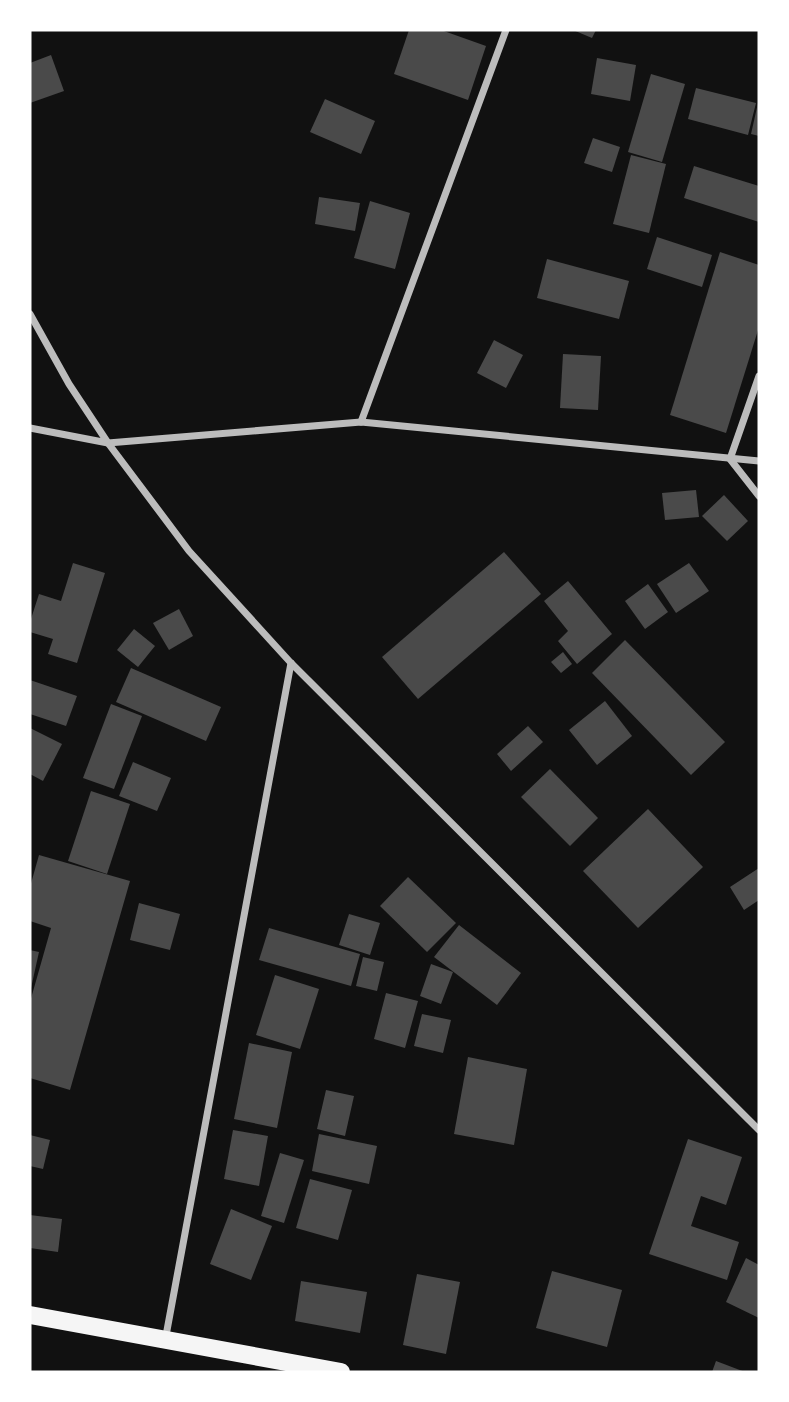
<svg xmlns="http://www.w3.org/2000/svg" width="789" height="1402" viewBox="0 0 789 1402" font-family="Manrope,sans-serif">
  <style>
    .building { fill: #4a4a4a }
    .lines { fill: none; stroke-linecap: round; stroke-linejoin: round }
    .minor { stroke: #bcbcbc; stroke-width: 7 }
    .primary { stroke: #f5f5f5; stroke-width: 18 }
  </style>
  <rect width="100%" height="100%" fill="#111"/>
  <!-- building -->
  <g class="building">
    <path d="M 409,30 L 441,30 L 486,46 L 468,100 L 394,74 Z"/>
    <path d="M 573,30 L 596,30 L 592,38 Z"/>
    <path d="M 51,55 L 64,91 L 30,103 L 30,63 Z"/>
    <path d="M 597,58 L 636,65 L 630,101 L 591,94 Z"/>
    <path d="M 651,74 L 685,84 L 662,162 L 628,152 Z"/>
    <path d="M 696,88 L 756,103 L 748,135 L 688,119 Z"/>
    <path d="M 325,99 L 375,121 L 361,154 L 310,132 Z"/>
    <path d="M 758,103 L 759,103 L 759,136 L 751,134 Z"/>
    <path d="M 593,138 L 620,147 L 612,172 L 584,163 Z"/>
    <path d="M 631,155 L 666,164 L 649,233 L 613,224 Z"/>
    <path d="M 694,166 L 759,186 L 759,222 L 684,198 Z"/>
    <path d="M 319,197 L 360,203 L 355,231 L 315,224 Z"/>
    <path d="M 370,201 L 410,213 L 395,269 L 354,258 Z"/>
    <path d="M 657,237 L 712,255 L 702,287 L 647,269 Z"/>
    <path d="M 720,252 L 759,265 L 759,327 L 726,433 L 670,415 Z"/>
    <path d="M 547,259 L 629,281 L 619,319 L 537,298 Z"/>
    <path d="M 494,340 L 523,355 L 506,388 L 477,373 Z"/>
    <path d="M 563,354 L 601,356 L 598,410 L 560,408 Z"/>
    <path d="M 696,490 L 699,517 L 665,520 L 662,493 Z"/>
    <path d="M 724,495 L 748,521 L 727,541 L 702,516 Z"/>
    <path d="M 504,552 L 541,594 L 418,699 L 382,657 Z"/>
    <path d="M 73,563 L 105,573 L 77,663 L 48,654 L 53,639 L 30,632 L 30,622 L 39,594 L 61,601 Z"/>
    <path d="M 689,563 L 709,591 L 676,613 L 657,584 Z"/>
    <path d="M 568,581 L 612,634 L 577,664 L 558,641 L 568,631 L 544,601 Z"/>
    <path d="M 648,584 L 668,612 L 645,629 L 625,601 Z"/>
    <path d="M 179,609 L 193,636 L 169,650 L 153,623 Z"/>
    <path d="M 134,629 L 155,646 L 138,667 L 117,650 Z"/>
    <path d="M 625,640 L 725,742 L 691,775 L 592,673 Z"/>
    <path d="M 563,652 L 572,664 L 561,673 L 551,662 Z"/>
    <path d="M 131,668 L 221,707 L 206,741 L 116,702 Z"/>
    <path d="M 30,680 L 77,696 L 66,726 L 30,714 Z"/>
    <path d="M 605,701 L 632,736 L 597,765 L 569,730 Z"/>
    <path d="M 111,704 L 142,716 L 114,789 L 83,778 Z"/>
    <path d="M 528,726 L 543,742 L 511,771 L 497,754 Z"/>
    <path d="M 30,728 L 62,744 L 43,781 L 30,774 Z"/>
    <path d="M 133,762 L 171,778 L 157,811 L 119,796 Z"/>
    <path d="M 550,769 L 598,818 L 570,846 L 521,797 Z"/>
    <path d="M 91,791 L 130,804 L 107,874 L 68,861 Z"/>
    <path d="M 648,809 L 703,867 L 638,928 L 583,871 Z"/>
    <path d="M 39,855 L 130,881 L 70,1090 L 30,1078 L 30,1002 L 51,928 L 30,921 L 30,887 Z"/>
    <path d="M 759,868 L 759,900 L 744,910 L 730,887 Z"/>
    <path d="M 408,877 L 456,923 L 427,952 L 380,906 Z"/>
    <path d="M 139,903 L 180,914 L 170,950 L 130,940 Z"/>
    <path d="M 349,914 L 380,923 L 370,955 L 339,945 Z"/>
    <path d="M 459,925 L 521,973 L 497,1005 L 434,957 Z"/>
    <path d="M 269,928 L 360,954 L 351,986 L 259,960 Z"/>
    <path d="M 30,950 L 39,952 L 31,988 L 30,988 Z"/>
    <path d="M 363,957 L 384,962 L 377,991 L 356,986 Z"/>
    <path d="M 431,964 L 453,972 L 441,1004 L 420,996 Z"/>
    <path d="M 275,975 L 319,989 L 300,1049 L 256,1035 Z"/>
    <path d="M 386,993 L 418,1001 L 405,1048 L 374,1039 Z"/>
    <path d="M 422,1014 L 451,1020 L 443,1053 L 414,1046 Z"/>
    <path d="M 249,1043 L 292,1052 L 277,1128 L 234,1119 Z"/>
    <path d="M 468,1057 L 527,1069 L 514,1145 L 454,1134 Z"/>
    <path d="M 326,1090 L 354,1096 L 345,1136 L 317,1129 Z"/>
    <path d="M 233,1130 L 268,1136 L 259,1186 L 224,1179 Z"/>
    <path d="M 319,1134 L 377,1146 L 369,1184 L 312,1171 Z"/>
    <path d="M 30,1135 L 50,1140 L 43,1169 L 30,1166 Z"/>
    <path d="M 688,1139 L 742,1157 L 726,1205 L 701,1196 L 691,1226 L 739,1242 L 727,1280 L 649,1254 Z"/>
    <path d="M 280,1153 L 304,1160 L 284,1223 L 261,1216 Z"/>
    <path d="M 310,1179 L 352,1190 L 338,1240 L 296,1228 Z"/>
    <path d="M 231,1209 L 272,1226 L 251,1280 L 210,1264 Z"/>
    <path d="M 30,1215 L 62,1219 L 58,1252 L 30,1248 Z"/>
    <path d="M 746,1258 L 759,1265 L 759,1318 L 726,1302 Z"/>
    <path d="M 552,1271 L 622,1290 L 607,1347 L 536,1328 Z"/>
    <path d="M 417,1274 L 460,1282 L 446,1354 L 403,1345 Z"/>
    <path d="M 301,1281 L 367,1292 L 360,1333 L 295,1321 Z"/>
    <path d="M 716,1361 L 745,1372 L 712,1372 Z"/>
  </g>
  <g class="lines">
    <!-- minor -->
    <g class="minor">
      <path d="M 30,314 L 69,384 L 108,443 L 189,551 L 291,663 L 759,1130"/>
      <path d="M 759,376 L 730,459 L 759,496"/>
      <path d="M 361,422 L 506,30"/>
      <path d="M 30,428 L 108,443 L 361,422 L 759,461"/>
      <path d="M 165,1341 L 291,663"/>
    </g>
    <!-- primary -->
    <path class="primary" d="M 30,1315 L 341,1372"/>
  </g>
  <!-- border -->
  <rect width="789" height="1402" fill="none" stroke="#ffffff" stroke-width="63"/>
</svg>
